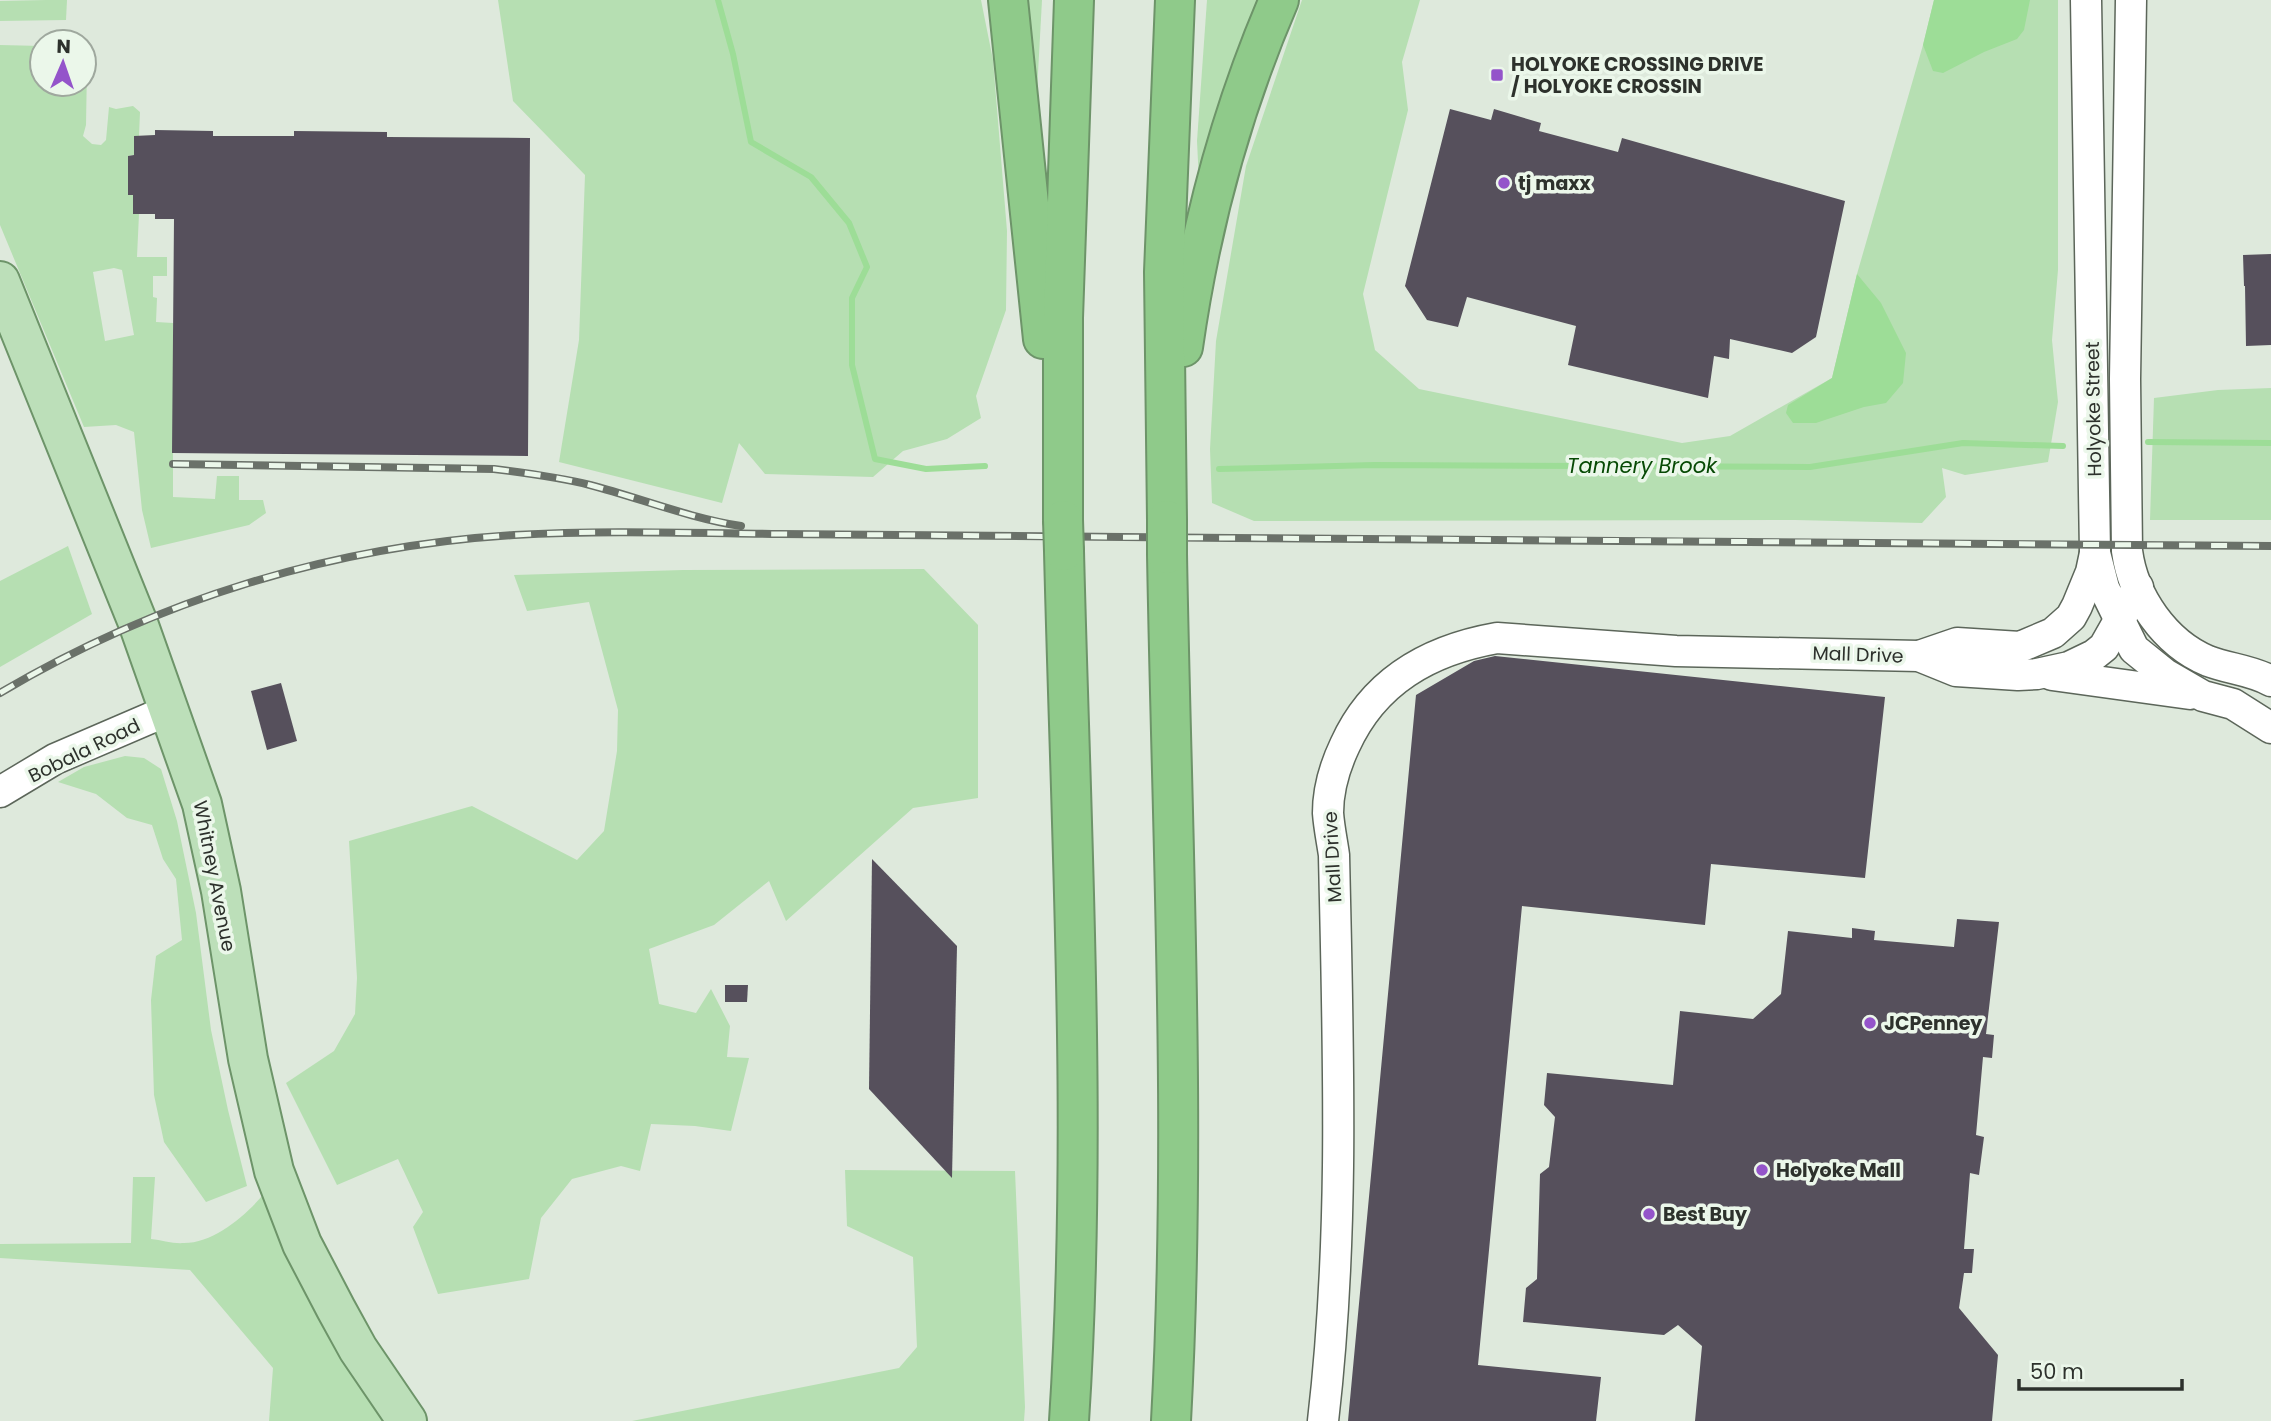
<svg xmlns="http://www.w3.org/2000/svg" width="2271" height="1421" viewBox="0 0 2271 1421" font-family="Poppins,sans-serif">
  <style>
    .green { fill: #b6dfb2; fill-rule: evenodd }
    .water { fill: #9ddd97 }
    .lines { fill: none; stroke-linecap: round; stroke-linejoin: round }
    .stream { stroke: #9ddd97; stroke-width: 6 }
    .building { fill: #56505c }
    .minor-casing { stroke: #5c665a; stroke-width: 33 }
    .major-casing { stroke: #6d9469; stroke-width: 42 }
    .highway-casing { stroke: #6d9469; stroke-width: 42 }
    .minor { stroke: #fff; stroke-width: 30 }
    .major { stroke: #bcdfb9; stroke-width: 38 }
    .highway { stroke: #8fca8a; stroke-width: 38 }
    .rail-casing { stroke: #6a7169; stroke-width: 8 }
    .rail { stroke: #ebf7ea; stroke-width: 5; stroke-dasharray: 16; stroke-linecap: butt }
    .highway-bridge-casing { stroke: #6d9469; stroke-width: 42; stroke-linecap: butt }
    .highway-bridge { stroke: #8fca8a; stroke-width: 38 }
    .poi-dot { fill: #9454ca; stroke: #ebf7ea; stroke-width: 2.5 }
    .labels { text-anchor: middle; stroke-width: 7; stroke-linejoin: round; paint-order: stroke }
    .poi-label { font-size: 19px; font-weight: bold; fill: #2d312c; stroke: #ebf7ea; text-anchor: start }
    .street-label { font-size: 19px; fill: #2d312c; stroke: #ebf7ea }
    .water-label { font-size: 21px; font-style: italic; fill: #074a05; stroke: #ebf7ea }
  </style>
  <rect width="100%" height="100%" fill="#dee9dc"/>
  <!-- green -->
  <g class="green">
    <path d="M 46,0 L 67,0 L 66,20 L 0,21 L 0,1 Z"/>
    <path d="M 498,0 L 981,0 L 993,60 L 1007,231 L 1006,310 L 976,396 L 981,418 L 947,439 L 903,451 L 873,477 L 765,474 L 739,443 L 722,503 L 559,462 L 579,340 L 585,175 L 513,101 Z"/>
    <path d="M 1017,0 L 1042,0 L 1035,128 Z"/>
    <path d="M 1207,0 L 1266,0 L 1199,182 L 1197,141 Z"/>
    <path d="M 1302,0 L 1420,0 L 1402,62 L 1408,110 L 1363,294 L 1375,350 L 1419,389 L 1682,443 L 1730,436 L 1832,378 L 1857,274 L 1923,45 L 1934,0 L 2058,0 L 2058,270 L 2052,340 L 2058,402 L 2048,462 L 1965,475 L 1942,468 L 1946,497 L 1922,523 L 1795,520 L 1254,521 L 1212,503 L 1210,449 L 1216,341 L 1246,166 Z"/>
    <path d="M 0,45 L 42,46 L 42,84 L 84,84 L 84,60 L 87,67 L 86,125 L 83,136 L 92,144 L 101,145 L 106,140 L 109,107 L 116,109 L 133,106 L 140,112 L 139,136 L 134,136 L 134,155 L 128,156 L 128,195 L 133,195 L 133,213 L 139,214 L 137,257 L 167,257 L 167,276 L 153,276 L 153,297 L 157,298 L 156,322 L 173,323 L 173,497 L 215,499 L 217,476 L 239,476 L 239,500 L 263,500 L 266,513 L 249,525 L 151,548 L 142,510 L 134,432 L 116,425 L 84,427 L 0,225 ZM 114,268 L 122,270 L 134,335 L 105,341 L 93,272 Z"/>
    <path d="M 2271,388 L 2271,520 L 2150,520 L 2154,398 L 2218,390 Z"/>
    <path d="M 68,546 L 92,614 L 0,667 L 0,581 Z"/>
    <path d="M 924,569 L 978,625 L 978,798 L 913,808 L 786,921 L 769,881 L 714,925 L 649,949 L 659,1004 L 696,1013 L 711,989 L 730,1026 L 727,1057 L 749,1058 L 731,1131 L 695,1126 L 651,1124 L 640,1171 L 621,1166 L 572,1179 L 541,1218 L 529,1279 L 438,1294 L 413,1227 L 423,1212 L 398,1159 L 337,1185 L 286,1083 L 334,1051 L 355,1014 L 357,978 L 349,841 L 472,806 L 577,860 L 604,831 L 617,751 L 618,710 L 589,602 L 527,611 L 514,575 L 683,570 Z"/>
    <path d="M 125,756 L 144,758 L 161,769 L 177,821 L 196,913 L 211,1030 L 228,1110 L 247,1186 L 206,1202 L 164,1142 L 154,1095 L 151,1000 L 156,956 L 182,940 L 176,879 L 163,859 L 152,825 L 127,818 L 96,794 L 58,782 L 84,767 Z"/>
    <path d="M 845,1170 L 1015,1171 L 1025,1407 L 1024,1421 L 632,1421 L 899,1368 L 917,1347 L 913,1257 L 847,1226 Z"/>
    <path d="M 133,1177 L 155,1177 L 151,1239 C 162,1240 173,1244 184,1243 C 213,1243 244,1217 262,1196 L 300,1283 L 342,1360 L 383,1421 L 269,1421 L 273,1368 L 190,1270 L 0,1258 L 0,1244 L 131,1243 Z"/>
  </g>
  <!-- water -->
  <g class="water">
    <path d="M 1934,0 L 2030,0 L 2024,30 L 2017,39 L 1984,52 L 1943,73 L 1933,71 L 1923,45 Z"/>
    <path d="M 1857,274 L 1881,303 L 1906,353 L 1903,383 L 1886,403 L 1864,407 L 1816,423 L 1793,423 L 1786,413 L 1788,405 L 1832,378 Z"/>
  </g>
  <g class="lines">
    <!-- stream -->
    <g class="stream">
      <path d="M 718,0 L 733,54 L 751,142 L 811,177 L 849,223 L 867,267 L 852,298 L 852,365 L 875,459 L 926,469 L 985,466"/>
      <path d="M 2148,442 L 2271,443"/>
      <path d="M 1219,469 L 1374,465 L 1810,467 L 1963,443 L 2063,446"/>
    </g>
  </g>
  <!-- building -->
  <g class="building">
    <path d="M 1450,109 L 1491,120 L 1494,109 L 1541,123 L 1539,131 L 1618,152 L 1622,138 L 1845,201 L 1816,337 L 1792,353 L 1730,339 L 1729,359 L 1714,356 L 1708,398 L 1568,365 L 1576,326 L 1467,297 L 1458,327 L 1427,320 L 1405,286 Z"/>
    <path d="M 155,130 L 213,131 L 213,136 L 294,136 L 294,131 L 387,132 L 387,137 L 530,138 L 528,456 L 172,453 L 174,219 L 155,219 L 155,214 L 133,214 L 133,195 L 128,195 L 128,156 L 134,155 L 134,136 L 155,135 Z"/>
    <path d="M 2271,254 L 2271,345 L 2246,346 L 2245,286 L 2244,286 L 2243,255 Z"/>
    <path d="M 1495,656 L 1885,697 L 1865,878 L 1711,864 L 1705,925 L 1522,906 L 1478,1365 L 1601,1377 L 1596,1421 L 1348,1421 L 1416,695 L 1474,661 Z"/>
    <path d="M 281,683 L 297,741 L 267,750 L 251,691 Z"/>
    <path d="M 872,859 L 957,946 L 952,1178 L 869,1089 Z"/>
    <path d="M 1957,919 L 1999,922 L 1986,1034 L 1994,1035 L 1992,1058 L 1983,1057 L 1976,1135 L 1984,1137 L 1979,1175 L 1970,1173 L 1964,1249 L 1974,1249 L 1972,1273 L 1964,1273 L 1959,1308 L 1998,1355 L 1992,1421 L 1695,1421 L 1702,1346 L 1678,1325 L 1664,1335 L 1523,1322 L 1526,1288 L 1537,1279 L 1540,1174 L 1549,1167 L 1555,1117 L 1544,1105 L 1547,1073 L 1673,1085 L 1680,1011 L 1753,1019 L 1781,994 L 1788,931 L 1852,938 L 1852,928 L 1875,931 L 1874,940 L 1954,947 Z"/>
    <path d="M 725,985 L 748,985 L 747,1002 L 725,1002 Z"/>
  </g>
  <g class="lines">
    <defs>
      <g id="minor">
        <path d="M 2086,0 L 2095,553 L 2104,588 L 2134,649 L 2165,674 L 2203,696 L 2233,704 L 2271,728"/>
        <path d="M 2131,0 L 2125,379 L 2127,551 C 2133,597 2165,643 2208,661 C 2229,669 2251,670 2271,681"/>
        <path d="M 1919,656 L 1957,643 L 2020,647 L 2053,633 L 2071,617 L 2077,606 L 2091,572 L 2095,553"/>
        <path d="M 2052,675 L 2190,694"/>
        <path d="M 0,792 L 55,759 L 169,710"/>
        <path d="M 1323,1421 C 1345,1233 1338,1044 1334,855 C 1332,841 1329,827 1328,813 C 1328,789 1335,766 1345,745 C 1374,681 1429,650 1497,638 L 1676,651 L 1919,656 L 1956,671 L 2018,675 L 2037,674 L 2069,667 L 2094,655 L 2104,647 L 2138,587"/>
      </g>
      <path id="major" d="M 0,281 L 138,623 L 202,804 L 221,891 L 248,1059 L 274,1171 L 302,1244 L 336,1309 L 358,1349 L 407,1421"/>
      <g id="highway">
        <path d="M 1008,0 L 1043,339"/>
        <path d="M 1183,347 C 1200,228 1231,111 1279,0"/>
        <path d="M 1063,520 L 1063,318 L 1074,0"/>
        <path d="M 1167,520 L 1164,272 L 1175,0"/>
        <path d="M 1064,551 C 1071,841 1088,1131 1069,1421"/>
        <path d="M 1167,554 C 1172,843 1187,1132 1171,1421"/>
      </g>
    </defs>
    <!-- minor casing -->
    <use href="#minor" class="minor-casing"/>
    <!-- major casing -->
    <use href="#major" class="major-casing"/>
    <!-- highway casing -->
    <use href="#highway" class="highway-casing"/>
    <!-- minor -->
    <use href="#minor" class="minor"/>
    <!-- major -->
    <use href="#major" class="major"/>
    <!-- highway -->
    <use href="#highway" class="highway"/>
    <defs>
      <g id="rail">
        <path d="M 173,464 L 494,469 C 526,473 558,477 590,485 C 640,498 689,518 741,526"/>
        <path d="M 0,693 C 157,600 332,546 514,535 C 602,530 692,533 780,534 C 930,535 1080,537 1231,538 C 1577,540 1924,543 2271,546"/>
      </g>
    </defs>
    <!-- rail casing -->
    <use href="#rail" class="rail-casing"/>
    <!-- rail -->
    <use href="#rail" class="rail"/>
    <defs>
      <g id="highway-bridge">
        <path d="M 1063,520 L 1064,551"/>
        <path d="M 1167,520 L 1167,554"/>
      </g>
    </defs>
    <!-- highway-bridge casing -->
    <use href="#highway-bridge" class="highway-bridge-casing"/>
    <!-- highway-bridge -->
    <use href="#highway-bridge" class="highway-bridge"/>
  </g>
  <!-- markers -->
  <g class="poi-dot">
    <rect x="1490" y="68" width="14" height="14" rx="3.5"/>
    <circle cx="1504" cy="183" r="7"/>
    <circle cx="1870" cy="1023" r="7"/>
    <circle cx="1762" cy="1170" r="7"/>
    <circle cx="1649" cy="1214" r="7"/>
  </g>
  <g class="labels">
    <!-- poi labels -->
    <g class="poi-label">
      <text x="1511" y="71">HOLYOKE CROSSING DRIVE<tspan x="1511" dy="22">/ HOLYOKE CROSSIN</tspan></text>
      <text x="1518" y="190">tj maxx</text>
      <text x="1884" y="1030">JCPenney</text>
      <text x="1776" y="1177">Holyoke Mall</text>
      <text x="1663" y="1221">Best Buy</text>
    </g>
    <!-- street labels -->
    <g class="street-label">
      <text transform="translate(2093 409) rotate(-91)" y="7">Holyoke Street</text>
      <text transform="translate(1858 654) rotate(2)" y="7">Mall Drive</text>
      <text transform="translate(84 750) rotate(-26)" y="7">Bobala Road</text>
      <text transform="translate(1332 857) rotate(-93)" y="7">Mall Drive</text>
      <text transform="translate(215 876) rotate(79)" y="7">Whitney Avenue</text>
    </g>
    <!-- water labels -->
    <g class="water-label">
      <text x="1642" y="473">Tannery Brook</text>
    </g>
  </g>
  <!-- north arrow -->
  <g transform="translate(63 63) rotate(2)"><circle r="33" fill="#ebf7ea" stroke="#9fa89e" stroke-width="2"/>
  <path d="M0-5L12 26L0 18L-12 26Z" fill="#9454ca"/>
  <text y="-10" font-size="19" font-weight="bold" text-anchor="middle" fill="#2d312c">N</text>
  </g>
  <!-- scale -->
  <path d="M2019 1379v10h163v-10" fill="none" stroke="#2d312c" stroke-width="3.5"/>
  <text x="2030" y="1379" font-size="21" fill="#2d312c" stroke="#ebf7ea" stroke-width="5" paint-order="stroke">50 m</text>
</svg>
